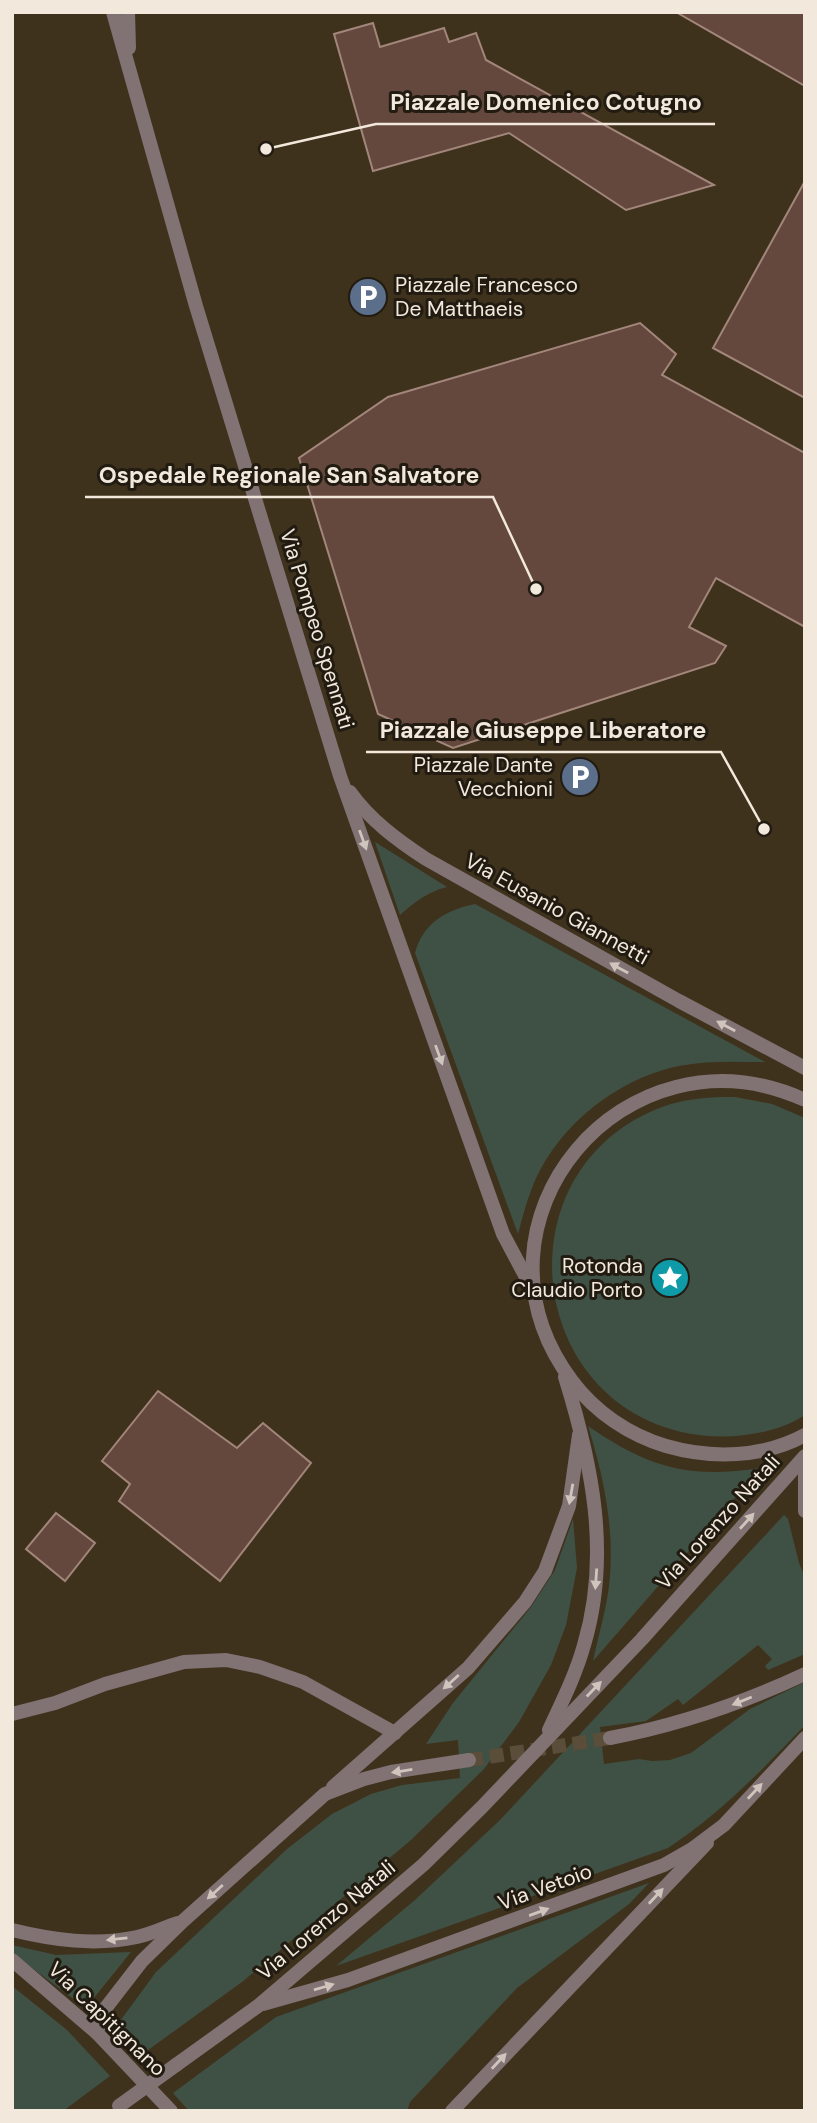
<svg xmlns="http://www.w3.org/2000/svg" width="817" height="2123" viewBox="0 0 817 2123" font-family="'DM Sans',sans-serif">
  <style>
    .green { fill: #3f5145 }
    .building { fill: #64483d; stroke: #a3867b; stroke-width: 2 }
    .lines { fill: none; stroke-linecap: round; stroke-linejoin: round }
    .minor-tunnel { stroke: #5a4d39; stroke-width: 14; stroke-dasharray: 14 7; stroke-linecap: butt }
    .minor { stroke: #817274; stroke-width: 14 }
    .tertiary { stroke: #817274; stroke-width: 14 }
    .tertiary-bridge { stroke: #817274; stroke-width: 14 }
    .oneway { fill: #d0c5bd }
    .labels { text-anchor: middle; stroke-width: 6; stroke-linejoin: round; paint-order: stroke }
    .poi-label { font-size: 21px; fill: #f2e9dc; stroke: #211b11; text-anchor: end }
    .street-label { font-size: 21px; fill: #f2e9dc; stroke: #211b11 }
    .leader { fill: none; stroke: #f2e9dc; stroke-width: 2.5 }
    .callout-dot { fill: #f2e9dc; stroke: #211b11; stroke-width: 2.5 }
    .callout-label { font-size: 23px; text-anchor: middle; font-weight: bold; fill: #f2e9dc; stroke: #211b11; stroke-width: 6; stroke-linejoin: round; paint-order: stroke }
  </style>
  <rect width="100%" height="100%" fill="#3f321c"/>
  <!-- green -->
  <g class="green">
    <path d="M 375,842 L 447,887 C 427,892 415,902 400,915 Z"/>
    <path d="M 475,904 L 765,1062 C 737,1062 708,1060 679,1066 C 616,1079 556,1127 532,1188 C 526,1203 522,1219 518,1234 L 415,953 C 423,923 446,910 475,904 Z"/>
    <path d="M 735,1097 L 772,1104 L 805,1118 L 805,1415 C 777,1433 740,1438 708,1436 C 527,1421 493,1171 662,1107 C 686,1098 710,1097 735,1097 Z"/>
    <path d="M 588,1426 C 649,1468 688,1479 761,1468 L 593,1661 C 599,1633 608,1604 610,1576 C 614,1525 603,1474 588,1426 Z"/>
    <path d="M 784,1515 L 788,1519 L 799,1563 L 805,1577 L 805,1654 L 768,1670 L 765,1666 L 772,1659 L 758,1645 L 683,1705 L 678,1699 L 646,1721 L 600,1727 L 604,1764 L 639,1759 L 652,1761 L 670,1760 L 691,1753 L 750,1709 L 805,1682 L 805,1725 C 760,1772 722,1812 668,1848 L 336,1966 L 415,1900 L 500,1820 Z"/>
    <path d="M 573,1519 L 577,1568 L 566,1625 L 551,1665 L 519,1722 L 484,1769 L 411,1840 L 242,1982 L 137,2058 L 115,2028 L 156,1972 L 287,1849 L 332,1814 L 371,1794 L 402,1785 L 460,1778 L 458,1740 L 426,1744 L 453,1703 L 531,1607 L 555,1570 Z"/>
    <path d="M 649,1883 L 629,1904 L 517,1988 L 410,2102 L 407,2111 L 189,2111 L 173,2093 L 276,2017 Z"/>
    <path d="M 12,1945 L 56,1955 L 131,1952 L 93,1999 L 85,2004 L 79,2003 L 12,1953 Z"/>
    <path d="M 12,1986 L 67,2030 L 110,2076 L 63,2111 L 12,2111 Z"/>
  </g>
  <!-- building -->
  <g class="building">
    <path d="M 676,12 L 805,12 L 805,86 Z"/>
    <path d="M 373,23 L 380,47 L 444,28 L 449,42 L 476,33 L 486,60 L 714,185 L 626,210 L 509,133 L 373,171 L 334,34 Z"/>
    <path d="M 805,181 L 805,398 L 713,348 Z"/>
    <path d="M 640,323 L 676,354 L 662,375 L 805,453 L 805,627 L 716,578 L 689,627 L 726,646 L 715,663 L 453,748 L 378,714 L 299,458 L 388,397 Z"/>
    <path d="M 158,1391 L 237,1448 L 263,1423 L 311,1463 L 220,1581 L 119,1501 L 130,1484 L 102,1461 Z"/>
    <path d="M 56,1513 L 95,1543 L 65,1581 L 26,1549 Z"/>
  </g>
  <g class="lines">
    <!-- minor-tunnel -->
    <path class="minor-tunnel" d="M 469,1760 L 610,1738"/>
    <!-- minor -->
    <g class="minor">
      <path d="M 113,12 L 196,306 L 340,776 L 503,1234 L 535,1294"/>
      <path d="M 128,12 L 129,48"/>
      <path d="M 350,792 C 370,820 397,840 426,859 L 679,1001 L 805,1068"/>
      <path d="M 12,1714 L 55,1703 L 105,1684 L 184,1662 L 226,1660 L 260,1667 L 303,1682 L 395,1733"/>
      <path d="M 610,1738 C 679,1725 741,1704 805,1674"/>
      <path d="M 333,1787 L 468,1668 L 525,1602 L 545,1571 L 569,1506 L 579,1435"/>
      <path d="M 12,1930 C 53,1940 95,1946 137,1937 C 151,1934 165,1927 178,1923"/>
      <path d="M 12,1960 L 97,2033 L 171,2111"/>
      <path d="M 97,2033 L 101,2014 L 142,1961 L 183,1921 L 325,1794 L 364,1779 L 391,1772 L 469,1760"/>
      <path d="M 452,2111 L 707,1843"/>
    </g>
    <!-- tertiary -->
    <g class="tertiary">
      <path d="M 805,1100 C 625,1018 453,1222 572,1381 C 595,1412 629,1435 666,1446 C 711,1459 763,1458 805,1435"/>
      <path d="M 805,1466 L 805,1511"/>
      <path d="M 549,1730 C 562,1702 576,1674 584,1645 C 611,1555 592,1464 565,1377"/>
      <path d="M 263,2004 L 348,1980 L 664,1865 L 692,1849 L 724,1825 L 805,1738"/>
      <path d="M 176,2065 L 258,2006 L 423,1865 L 482,1807 L 642,1639 L 805,1456"/>
    </g>
    <!-- tertiary-bridge -->
    <path class="tertiary-bridge" d="M 119,2106 L 176,2065"/>
  </g>
  <!-- one-way arrows -->
  <defs><path id="oneway-solid" d="M-6-.8H1V-3.2L6.5 0L1 3.2V.8H-6Z" transform="scale(1.75)"/></defs>
  <g class="oneway">
    <use href="#oneway-solid" transform="translate(363 840) rotate(70)"/>
    <use href="#oneway-solid" transform="translate(619 968) rotate(-151)"/>
    <use href="#oneway-solid" transform="translate(726 1026) rotate(-152)"/>
    <use href="#oneway-solid" transform="translate(439 1055) rotate(70)"/>
    <use href="#oneway-solid" transform="translate(571 1494) rotate(100)"/>
    <use href="#oneway-solid" transform="translate(747 1521) rotate(-48)"/>
    <use href="#oneway-solid" transform="translate(596 1579) rotate(94)"/>
    <use href="#oneway-solid" transform="translate(451 1682) rotate(138)"/>
    <use href="#oneway-solid" transform="translate(594 1689) rotate(-46)"/>
    <use href="#oneway-solid" transform="translate(742 1701) rotate(158)"/>
    <use href="#oneway-solid" transform="translate(402 1771) rotate(171)"/>
    <use href="#oneway-solid" transform="translate(755 1791) rotate(-47)"/>
    <use href="#oneway-solid" transform="translate(215 1892) rotate(138)"/>
    <use href="#oneway-solid" transform="translate(656 1896) rotate(-47)"/>
    <use href="#oneway-solid" transform="translate(539 1912) rotate(-20)"/>
    <use href="#oneway-solid" transform="translate(117 1939) rotate(174)"/>
    <use href="#oneway-solid" transform="translate(324 1987) rotate(-16)"/>
    <use href="#oneway-solid" transform="translate(499 2061) rotate(-47)"/>
  </g>
  <!-- icons -->
  <defs>
    <symbol id="parking-disc" viewBox="-11 -11 22 22"><circle r="9.5" fill="#5c6f8a" stroke="#211b11"/><path d="M-3.5-5.5H1a3.5 3.5 0 0 1 0 7H-1V5.5H-3.5ZM-1-3.4V-.6H.8a1.4 1.4 0 0 0 0-2.8Z" fill="#fff"/></symbol>
    <symbol id="sight-disc" viewBox="-11 -11 22 22"><circle r="9.5" fill="#0f9aa8" stroke="#211b11"/><path d="M0-6L1.8-2.2L6-1.7L2.9 1.2L3.7 5.4L0 3.3L-3.7 5.4L-2.9 1.2L-6-1.7L-1.8-2.2Z" fill="#fff"/></symbol>
  </defs>
  <g fill-rule="evenodd">
    <use href="#parking-disc" x="346" y="275" width="44" height="44"/>
    <use href="#parking-disc" x="558" y="755" width="44" height="44"/>
    <use href="#sight-disc" x="648" y="1256" width="44" height="44"/>
  </g>
  <g class="labels">
    <!-- poi labels -->
    <g class="poi-label">
      <text x="395" y="292" text-anchor="start">Piazzale Francesco<tspan x="395" dy="24">De Matthaeis</tspan></text>
      <text x="553" y="772">Piazzale Dante<tspan x="553" dy="24">Vecchioni</tspan></text>
      <text x="643" y="1273">Rotonda<tspan x="643" dy="24">Claudio Porto</tspan></text>
    </g>
    <!-- street labels -->
    <g class="street-label">
      <text transform="translate(317 629) rotate(73)" y="7">Via Pompeo Spennati</text>
      <text transform="translate(557 909) rotate(29)" y="7">Via Eusanio Giannetti</text>
      <text transform="translate(718 1522) rotate(-48)" y="7">Via Lorenzo Natali</text>
      <text transform="translate(545 1887) rotate(-20)" y="7">Via Vetoio</text>
      <text transform="translate(326 1920) rotate(-40)" y="7">Via Lorenzo Natali</text>
      <text transform="translate(107 2019) rotate(44)" y="7">Via Capitignano</text>
    </g>
  </g>
  <!-- callouts -->
  <path class="leader" d="M266 149L376 124H715M536 589L493 497H85M764 829L721 752H366"/>
  <g class="callout-dot">
    <circle cx="266" cy="149" r="7"/>
    <circle cx="536" cy="589" r="7"/>
    <circle cx="764" cy="829" r="7"/>
  </g>
  <g class="callout-label">
    <text x="546" y="110">Piazzale Domenico Cotugno</text>
    <text x="289" y="483">Ospedale Regionale San Salvatore</text>
    <text x="543" y="738">Piazzale Giuseppe Liberatore</text>
  </g>
  <!-- border -->
  <rect width="817" height="2123" fill="none" stroke="#f2e9dc" stroke-width="28"/>
</svg>
